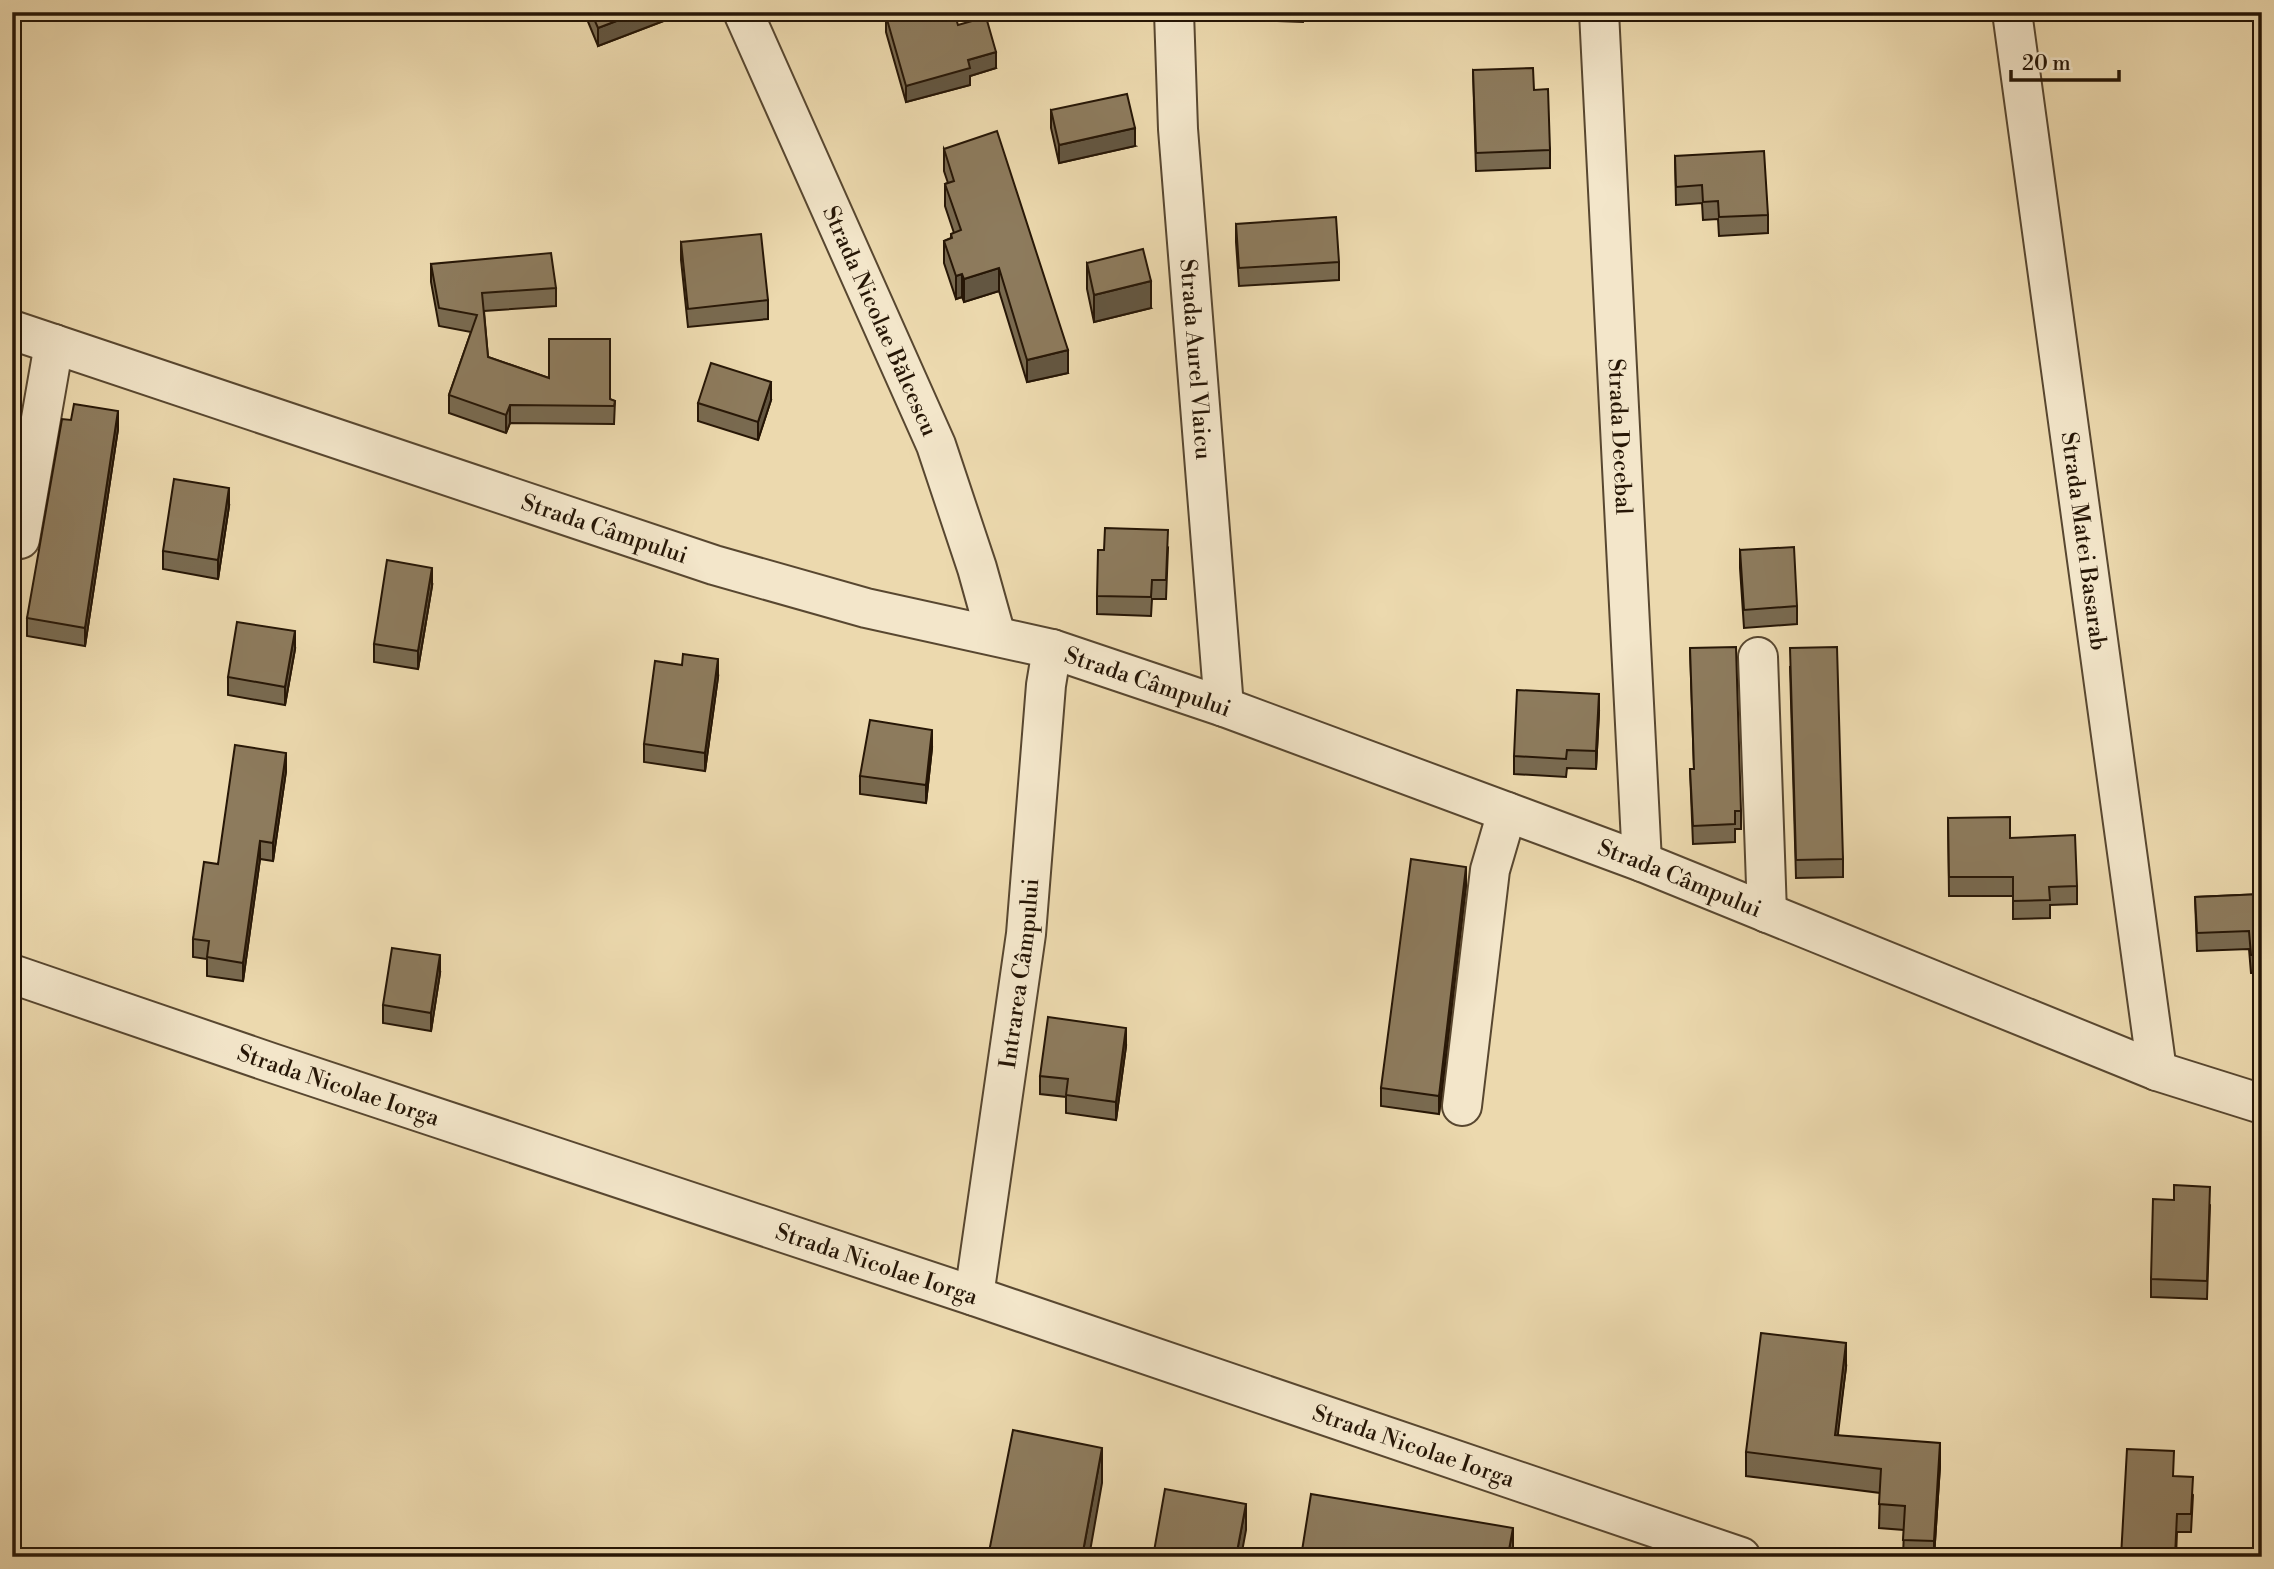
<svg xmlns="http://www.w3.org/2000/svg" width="2274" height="1569" viewBox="0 0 2274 1569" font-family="'Libre Bodoni',serif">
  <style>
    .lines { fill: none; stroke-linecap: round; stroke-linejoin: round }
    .minor-casing { stroke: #584730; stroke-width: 42 }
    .minor { stroke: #f3e6ca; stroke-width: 38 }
    .wall { fill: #796a50; stroke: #261606; stroke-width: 2 }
    .shaded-wall { fill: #635641; stroke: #261606; stroke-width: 2 }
    .building { fill: #8d7b5d; stroke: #261606; stroke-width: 2 }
    .labels { text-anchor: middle; stroke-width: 5; stroke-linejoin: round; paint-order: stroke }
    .street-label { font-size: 23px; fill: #261606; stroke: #f3e6ca }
  </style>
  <rect width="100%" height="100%" fill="#ecd9ae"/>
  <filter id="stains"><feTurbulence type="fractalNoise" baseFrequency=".00286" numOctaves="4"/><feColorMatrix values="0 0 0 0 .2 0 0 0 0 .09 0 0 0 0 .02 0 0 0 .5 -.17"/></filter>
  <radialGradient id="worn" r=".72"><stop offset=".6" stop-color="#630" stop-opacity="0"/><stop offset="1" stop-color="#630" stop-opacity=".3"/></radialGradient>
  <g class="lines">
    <defs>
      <g id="minor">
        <path id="s1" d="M 743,12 L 936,445 L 977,568 L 996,636"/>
        <path id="s2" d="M 1174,12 L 1178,129 L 1224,707"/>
        <path id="s3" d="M 1599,12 L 1642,862"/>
        <path id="s4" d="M 2012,12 L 2157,1071"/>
        <path id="s5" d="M 12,330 L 714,565 L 866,608 L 1052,649 L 1224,707 L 1642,862 L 2157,1071 L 2262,1104"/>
        <path d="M 20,539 L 54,344"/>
        <path d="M 1758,657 L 1767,913"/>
        <path id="s6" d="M 12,974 L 272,1063 L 974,1296 L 1741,1557"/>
        <path d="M 1462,1106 L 1490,870 L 1507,812"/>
        <path id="s7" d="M 974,1296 L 1026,934 L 1046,685 L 1052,649"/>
      </g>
    </defs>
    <!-- minor casing -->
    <use href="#minor" class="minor-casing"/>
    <!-- minor -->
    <use href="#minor" class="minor"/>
  </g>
  <!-- wall -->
  <g class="wall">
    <path d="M 584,12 L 687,12 L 598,46 Z"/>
    <path d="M 1245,12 L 1304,12 L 1303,22 L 1245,20 Z"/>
    <path d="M 886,16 L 958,25 L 996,68 L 970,76 L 970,85 L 906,102 L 886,32 Z"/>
    <path d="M 1473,70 L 1534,90 L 1550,150 L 1550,168 L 1476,171 Z"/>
    <path d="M 1051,110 L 1135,146 L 1059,163 L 1051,128 Z"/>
    <path d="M 944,149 L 1068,373 L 1027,382 L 999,291 L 964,302 L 962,297 L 956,299 L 944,263 L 944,241 L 951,238 L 951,234 L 954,233 L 945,206 L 945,184 L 948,183 L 944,171 Z"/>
    <path d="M 1675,156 L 1768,215 L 1768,233 L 1719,236 L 1718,219 L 1703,220 L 1702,203 L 1676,205 Z"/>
    <path d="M 1236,224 L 1339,262 L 1339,280 L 1239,286 L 1236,242 Z"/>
    <path d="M 681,242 L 768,300 L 768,319 L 688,327 L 681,260 Z"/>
    <path d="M 1087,263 L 1151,308 L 1094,322 L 1087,289 Z"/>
    <path d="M 431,264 L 556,288 L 556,306 L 484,311 L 488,357 L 615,401 L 614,424 L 510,423 L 506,433 L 449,413 L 449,395 L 471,332 L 439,326 L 431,282 Z"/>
    <path d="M 771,400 L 758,440 L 698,421 L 698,403 Z"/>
    <path d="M 118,429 L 85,646 L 27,636 L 27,618 Z"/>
    <path d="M 229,506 L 218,579 L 163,569 L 163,551 Z"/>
    <path d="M 1168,548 L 1166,599 L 1152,599 L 1151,616 L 1097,614 L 1097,596 Z"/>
    <path d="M 1740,550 L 1797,606 L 1797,624 L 1744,628 L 1740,568 Z"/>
    <path d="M 432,586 L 418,669 L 374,662 L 374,644 Z"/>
    <path d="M 1690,648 L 1741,811 L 1741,829 L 1735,829 L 1735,842 L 1693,844 L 1690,769 L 1694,769 Z"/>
    <path d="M 295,649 L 285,705 L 228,695 L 228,677 Z"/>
    <path d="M 1790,666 L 1843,859 L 1843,877 L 1796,878 Z"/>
    <path d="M 718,677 L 705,771 L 644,762 L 644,744 Z"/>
    <path d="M 1599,712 L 1596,769 L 1567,768 L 1566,777 L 1514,774 L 1514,756 Z"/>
    <path d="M 932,748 L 926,803 L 860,794 L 860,776 Z"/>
    <path d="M 286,771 L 273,861 L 260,859 L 243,981 L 207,976 L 207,959 L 193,957 L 193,939 L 218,864 Z"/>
    <path d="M 1948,818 L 2010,838 L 2077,886 L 2077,904 L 2050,905 L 2050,918 L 2013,919 L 2013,896 L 1949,896 Z"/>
    <path d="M 1466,885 L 1439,1114 L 1381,1106 L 1381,1088 Z"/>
    <path d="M 2262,894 L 2262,973 L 2251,973 L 2249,949 L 2197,951 L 2195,897 Z"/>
    <path d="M 440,973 L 431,1031 L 383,1023 L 383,1005 Z"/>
    <path d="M 1126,1046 L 1116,1120 L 1066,1113 L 1066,1097 L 1040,1094 L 1040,1076 Z"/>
    <path d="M 2174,1200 L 2210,1205 L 2207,1299 L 2151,1297 L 2151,1279 Z"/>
    <path d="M 1846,1367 L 1837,1435 L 1940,1466 L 1934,1557 L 1903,1557 L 1904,1530 L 1879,1528 L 1880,1493 L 1746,1476 L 1746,1452 Z"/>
    <path d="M 2173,1476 L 2193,1495 L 2191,1532 L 2177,1532 L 2176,1557 L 2121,1557 Z"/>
  </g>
  <!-- shaded-wall -->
  <g class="shaded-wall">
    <path d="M 640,12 L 687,12 L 598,46 L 598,28 Z"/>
    <path d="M 996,52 L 996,68 L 970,76 L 970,85 L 906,102 L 906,86 L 968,60 Z"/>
    <path d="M 1135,128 L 1135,146 L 1059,163 L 1059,145 Z"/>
    <path d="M 999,268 L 999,291 L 964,302 L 964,279 Z"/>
    <path d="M 962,274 L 962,297 L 956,299 L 956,276 Z"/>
    <path d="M 1151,281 L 1151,308 L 1094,322 L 1094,295 Z"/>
    <path d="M 1068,350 L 1068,373 L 1027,382 L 1027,360 Z"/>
    <path d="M 771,382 L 771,400 L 758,440 L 758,422 Z"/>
    <path d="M 510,405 L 510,423 L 506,433 L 506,415 Z"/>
    <path d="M 118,411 L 118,429 L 85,646 L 85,628 Z"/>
    <path d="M 229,488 L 229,506 L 218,579 L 218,560 Z"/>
    <path d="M 432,568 L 432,586 L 418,669 L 418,651 Z"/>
    <path d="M 295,631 L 295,649 L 285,705 L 285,687 Z"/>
    <path d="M 718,659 L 718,677 L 705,771 L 705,753 Z"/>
    <path d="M 1599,694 L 1599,712 L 1596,769 L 1596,751 Z"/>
    <path d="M 932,730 L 932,748 L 926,803 L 926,785 Z"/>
    <path d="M 286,753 L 286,771 L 273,861 L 273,843 Z"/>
    <path d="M 260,841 L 260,859 L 243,981 L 243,963 Z"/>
    <path d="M 1466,867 L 1466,885 L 1439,1114 L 1439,1096 Z"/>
    <path d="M 440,955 L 440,973 L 431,1031 L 431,1013 Z"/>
    <path d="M 1126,1028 L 1126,1046 L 1116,1120 L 1116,1102 Z"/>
    <path d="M 1846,1343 L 1846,1367 L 1835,1459 L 1835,1435 Z"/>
    <path d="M 1940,1443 L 1940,1466 L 1934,1557 L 1934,1541 Z"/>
    <path d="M 1102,1448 L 1102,1483 L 1089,1557 L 1082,1557 Z"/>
    <path d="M 1246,1504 L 1246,1530 L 1241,1557 L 1236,1557 Z"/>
    <path d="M 1513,1528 L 1513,1557 L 1509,1550 Z"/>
  </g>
  <!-- building -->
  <g class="building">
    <path d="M 591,12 L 640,12 L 598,28 Z"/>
    <path d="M 900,12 L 954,12 L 958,25 L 986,17 L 996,52 L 968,60 L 970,68 L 906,86 L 886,16 Z"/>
    <path d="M 1533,68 L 1534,90 L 1548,89 L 1550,150 L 1476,153 L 1473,70 Z"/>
    <path d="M 1127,94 L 1135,128 L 1059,145 L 1051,110 Z"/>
    <path d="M 997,131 L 1068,350 L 1027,360 L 999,268 L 964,279 L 962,274 L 956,276 L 944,241 L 952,238 L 951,234 L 961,230 L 945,184 L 954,181 L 944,149 Z"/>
    <path d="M 1764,151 L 1768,215 L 1719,217 L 1718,201 L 1703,202 L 1702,185 L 1676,187 L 1675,156 Z"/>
    <path d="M 1336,217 L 1339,262 L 1239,268 L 1236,224 Z"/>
    <path d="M 761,234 L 768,300 L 688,309 L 681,242 Z"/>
    <path d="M 1143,249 L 1151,281 L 1094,295 L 1087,263 Z"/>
    <path d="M 551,253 L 556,288 L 482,293 L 488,357 L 549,378 L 549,339 L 610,339 L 610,399 L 615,401 L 614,406 L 510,405 L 506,415 L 449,395 L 477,315 L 439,308 L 431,264 Z"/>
    <path d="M 711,363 L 771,382 L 758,422 L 698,403 Z"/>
    <path d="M 74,404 L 118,411 L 85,628 L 27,618 L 62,419 L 71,420 Z"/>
    <path d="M 174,479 L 229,488 L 218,560 L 163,551 Z"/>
    <path d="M 1105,528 L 1168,530 L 1166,580 L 1152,580 L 1151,597 L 1097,596 L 1098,550 L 1104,550 Z"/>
    <path d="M 1794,547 L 1797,606 L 1744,610 L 1740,550 Z"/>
    <path d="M 387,560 L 432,568 L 418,651 L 374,644 Z"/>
    <path d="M 237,622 L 295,631 L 285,687 L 228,677 Z"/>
    <path d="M 1736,647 L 1741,811 L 1735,811 L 1735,824 L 1693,826 L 1690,769 L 1694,769 L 1690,648 Z"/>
    <path d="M 1837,647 L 1843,859 L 1796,860 L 1790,648 Z"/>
    <path d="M 683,654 L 718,659 L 705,753 L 644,744 L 655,661 L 682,665 Z"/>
    <path d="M 1517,690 L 1599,694 L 1596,751 L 1567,750 L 1566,759 L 1514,756 Z"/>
    <path d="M 870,720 L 932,730 L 926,785 L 860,776 Z"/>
    <path d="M 235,745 L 286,753 L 273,843 L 260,841 L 243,963 L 207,957 L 209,941 L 193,939 L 204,862 L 218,864 Z"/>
    <path d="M 2010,817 L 2010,838 L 2075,835 L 2077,886 L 2049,887 L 2050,900 L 2013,901 L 2013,877 L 1949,877 L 1948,818 Z"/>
    <path d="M 1411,859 L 1466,867 L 1439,1096 L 1381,1088 Z"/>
    <path d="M 2262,894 L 2262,955 L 2251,955 L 2249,931 L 2197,933 L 2195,897 Z"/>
    <path d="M 392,948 L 440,955 L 431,1013 L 383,1005 Z"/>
    <path d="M 1048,1017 L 1126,1028 L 1116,1102 L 1066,1095 L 1068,1079 L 1040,1076 Z"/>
    <path d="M 2174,1185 L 2210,1187 L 2207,1281 L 2151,1279 L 2153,1199 L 2174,1200 Z"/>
    <path d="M 1761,1333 L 1846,1343 L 1835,1435 L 1940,1443 L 1934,1541 L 1903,1540 L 1905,1506 L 1879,1504 L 1881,1469 L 1746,1452 Z"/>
    <path d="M 1013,1430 L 1102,1448 L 1082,1557 L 988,1557 Z"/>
    <path d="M 2127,1449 L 2174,1451 L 2173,1476 L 2193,1477 L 2191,1514 L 2177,1514 L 2175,1557 L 2121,1557 Z"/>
    <path d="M 1165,1489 L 1246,1504 L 1236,1557 L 1153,1557 Z"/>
    <path d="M 1311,1494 L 1513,1528 L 1509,1550 L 1549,1557 L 1301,1557 Z"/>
  </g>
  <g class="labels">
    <!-- street labels -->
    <g class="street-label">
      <text dy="8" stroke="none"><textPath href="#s1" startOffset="338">Strada Nicolae Bălcescu</textPath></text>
      <text dy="8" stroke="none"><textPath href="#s2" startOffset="348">Strada Aurel Vlaicu</textPath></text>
      <text dy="8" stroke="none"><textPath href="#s3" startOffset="425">Strada Decebal</textPath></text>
      <text dy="8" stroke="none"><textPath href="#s5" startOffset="625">Strada Câmpului</textPath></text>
      <text dy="8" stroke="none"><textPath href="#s4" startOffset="534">Strada Matei Basarab</textPath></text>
      <text dy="8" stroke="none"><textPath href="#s5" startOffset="1190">Strada Câmpului</textPath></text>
      <text dy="8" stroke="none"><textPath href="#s5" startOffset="1757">Strada Câmpului</textPath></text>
      <text dy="8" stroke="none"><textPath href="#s7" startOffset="326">Intrarea Câmpului</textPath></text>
      <text dy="8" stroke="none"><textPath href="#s6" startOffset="345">Strada Nicolae Iorga</textPath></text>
      <text dy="8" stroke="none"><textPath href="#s6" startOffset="912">Strada Nicolae Iorga</textPath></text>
      <text dy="8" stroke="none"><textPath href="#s6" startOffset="1479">Strada Nicolae Iorga</textPath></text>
    </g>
  </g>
  <!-- margin -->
  <rect width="2274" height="1569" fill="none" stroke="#ecd9ae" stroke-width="42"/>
  <rect x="14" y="14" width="2246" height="1541" fill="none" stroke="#261606" stroke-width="3.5"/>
  <rect x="21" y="21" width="2232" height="1527" fill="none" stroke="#261606" stroke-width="2"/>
  <!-- scale -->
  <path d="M2011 70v10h108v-10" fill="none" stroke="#261606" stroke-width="3.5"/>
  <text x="2022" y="70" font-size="21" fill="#261606" stroke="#f3e6ca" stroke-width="5" paint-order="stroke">20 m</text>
  <rect width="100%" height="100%" filter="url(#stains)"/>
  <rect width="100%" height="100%" fill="url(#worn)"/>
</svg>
